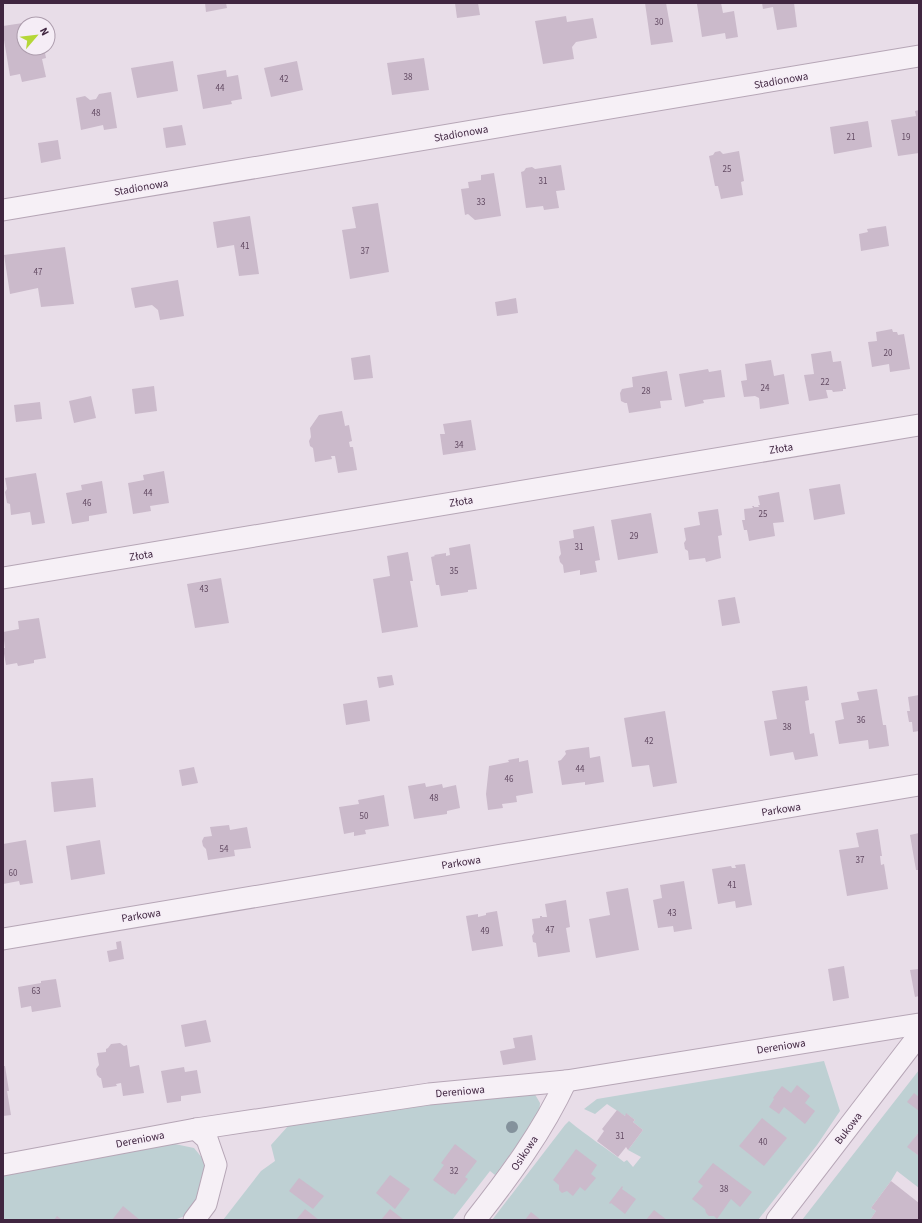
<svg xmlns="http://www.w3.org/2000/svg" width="922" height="1223" viewBox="0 0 922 1223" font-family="'Source Sans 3',sans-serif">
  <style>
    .green { fill: #bed0d3 }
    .building { fill: #cbbacb }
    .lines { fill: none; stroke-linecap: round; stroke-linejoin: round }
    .minor-casing { stroke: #b6a6b6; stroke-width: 23 }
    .minor { stroke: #f6f0f6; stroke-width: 21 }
    .tree { fill: #84929c }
    .labels { text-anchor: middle; stroke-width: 3; stroke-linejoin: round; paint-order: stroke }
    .number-label { font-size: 9px; fill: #634b63 }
    .street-label { font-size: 11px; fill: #402640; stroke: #f5edf6 }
  </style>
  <rect width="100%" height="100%" fill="#e8dde8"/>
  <!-- green -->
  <g class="green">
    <path d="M 824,1061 L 840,1111 L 817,1145 L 758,1220 L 492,1220 L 565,1125 L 569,1121 C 587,1136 606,1148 624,1162 L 627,1160 L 633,1167 L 641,1157 L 628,1150 L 643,1130 L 633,1122 L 635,1120 L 627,1114 L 625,1116 L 607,1104 L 595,1114 L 584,1109 L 597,1099 Z"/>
    <path d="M 919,1070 L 919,1132 L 908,1147 L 919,1156 L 919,1188 L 897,1171 L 891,1181 L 871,1208 L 876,1211 L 870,1220 L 802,1220 Z"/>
    <path d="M 533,1091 L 540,1103 L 539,1115 L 495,1175 L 490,1171 L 452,1220 L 223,1220 L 261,1171 L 275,1161 L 271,1145 L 289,1125 L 421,1102 Z"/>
    <path d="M 170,1143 L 194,1148 L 208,1165 L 207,1186 L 188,1215 L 174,1220 L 3,1220 L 3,1175 Z"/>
  </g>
  <!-- building -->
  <g class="building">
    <path d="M 205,3 L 226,3 L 227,8 L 206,12 Z"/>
    <path d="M 455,3 L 478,3 L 480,15 L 457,18 Z"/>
    <path d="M 645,3 L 666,3 L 673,42 L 651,45 Z"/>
    <path d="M 705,3 L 721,3 L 723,13 L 734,11 L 738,37 L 726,39 L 725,33 L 702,37 L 697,4 Z"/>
    <path d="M 762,3 L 794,3 L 797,27 L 777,30 L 773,7 L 763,9 Z"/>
    <path d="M 566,16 L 567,22 L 593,18 L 597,38 L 576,42 L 572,47 L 574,59 L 543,64 L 535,21 Z"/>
    <path d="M 36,21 L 36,24 L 24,24 L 24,48 L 44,48 L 46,58 L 42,59 L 46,77 L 22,82 L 20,74 L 10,76 L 3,34 L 3,26 Z"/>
    <path d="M 424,58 L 429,90 L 392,95 L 387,63 Z"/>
    <path d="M 173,61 L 178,91 L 137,98 L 131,68 Z"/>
    <path d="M 297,61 L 303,90 L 271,97 L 264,68 Z"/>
    <path d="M 226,70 L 227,77 L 238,75 L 242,99 L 231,101 L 232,104 L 203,109 L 197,75 Z"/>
    <path d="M 111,92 L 117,128 L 104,130 L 103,125 L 81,130 L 76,98 L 85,96 L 90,100 L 96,99 L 99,94 Z"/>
    <path d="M 919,110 L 919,153 L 898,156 L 891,120 L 916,116 L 915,111 Z"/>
    <path d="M 868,121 L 872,147 L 834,154 L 830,127 Z"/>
    <path d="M 182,125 L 186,145 L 166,148 L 163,128 Z"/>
    <path d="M 58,140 L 61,159 L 41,163 L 38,143 Z"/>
    <path d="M 720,151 L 723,154 L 739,151 L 744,181 L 741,182 L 743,195 L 721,199 L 718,186 L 715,186 L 709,156 L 713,155 L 715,152 Z"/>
    <path d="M 561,165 L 565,190 L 556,191 L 559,208 L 544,210 L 543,206 L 526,208 L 521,172 L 524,171 L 526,168 L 532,167 L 535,169 Z"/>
    <path d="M 494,173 L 501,216 L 475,220 L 468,214 L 465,215 L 461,189 L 469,188 L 468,182 L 481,180 L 481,175 Z"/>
    <path d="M 378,203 L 389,272 L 350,279 L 342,230 L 356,228 L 352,207 Z"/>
    <path d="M 250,216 L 259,274 L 239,276 L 234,245 L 217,248 L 213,222 Z"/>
    <path d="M 886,226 L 889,246 L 861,251 L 859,234 L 868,232 L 867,229 Z"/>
    <path d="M 65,247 L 74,304 L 41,307 L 38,288 L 10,294 L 4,255 Z"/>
    <path d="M 178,280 L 184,316 L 160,320 L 158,310 L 152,305 L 135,308 L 131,288 Z"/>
    <path d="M 516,298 L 518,313 L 497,316 L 495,302 Z"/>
    <path d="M 892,329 L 893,332 L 897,332 L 898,335 L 904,334 L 910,369 L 890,372 L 889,364 L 872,367 L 868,342 L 877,341 L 876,332 Z"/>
    <path d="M 831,351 L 833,362 L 841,361 L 846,389 L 843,389 L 843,391 L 833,392 L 832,390 L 826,390 L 828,398 L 809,401 L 804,375 L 814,374 L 811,354 Z"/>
    <path d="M 370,355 L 373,378 L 354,380 L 351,358 Z"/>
    <path d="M 771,360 L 774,376 L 784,374 L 789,404 L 760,409 L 759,398 L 755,396 L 744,397 L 741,381 L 747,380 L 745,364 Z"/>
    <path d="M 708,369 L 709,372 L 721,370 L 725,397 L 703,400 L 704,403 L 685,407 L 679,374 Z"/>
    <path d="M 667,371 L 672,400 L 660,401 L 661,408 L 629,413 L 627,403 L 625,403 L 621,401 L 620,393 L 622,389 L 633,387 L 632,377 Z"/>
    <path d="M 154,386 L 157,411 L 135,414 L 132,389 Z"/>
    <path d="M 91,396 L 96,418 L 74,423 L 69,401 Z"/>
    <path d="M 40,402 L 42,419 L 16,422 L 14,405 Z"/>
    <path d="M 342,411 L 345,426 L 349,425 L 352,441 L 349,442 L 350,447 L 353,447 L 357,470 L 338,473 L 335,456 L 331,456 L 332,459 L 315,462 L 313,448 L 310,446 L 309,441 L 311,437 L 310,428 L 319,415 Z"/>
    <path d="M 471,420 L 476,450 L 443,455 L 440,434 L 445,434 L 443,424 Z"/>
    <path d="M 164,471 L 169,503 L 150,506 L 151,511 L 133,514 L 128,483 L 144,480 L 143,475 Z"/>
    <path d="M 36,473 L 45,523 L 32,525 L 30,512 L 11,515 L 10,504 L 7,503 L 5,492 L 7,489 L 5,478 Z"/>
    <path d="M 102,481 L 107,513 L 89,516 L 89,521 L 72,524 L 66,493 L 82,490 L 81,485 Z"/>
    <path d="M 840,484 L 845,514 L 814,520 L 809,489 Z"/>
    <path d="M 779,492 L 784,522 L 773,523 L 775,536 L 749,541 L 747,530 L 744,530 L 742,520 L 745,520 L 744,509 L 753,508 L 752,506 L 754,506 L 754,507 L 759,507 L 758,505 L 760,505 L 758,496 Z"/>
    <path d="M 718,509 L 722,535 L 718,536 L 721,558 L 706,562 L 705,558 L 689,560 L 688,551 L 685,549 L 684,543 L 686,540 L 684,528 L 700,525 L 698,512 Z"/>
    <path d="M 651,513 L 658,553 L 618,560 L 611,520 Z"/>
    <path d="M 594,526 L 600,560 L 595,561 L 597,572 L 580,575 L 580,570 L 564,573 L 563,565 L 560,562 L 559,557 L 561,554 L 559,541 L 574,538 L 573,530 Z"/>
    <path d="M 470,544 L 477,589 L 468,590 L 468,592 L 441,596 L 439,585 L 436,585 L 431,557 L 435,556 L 434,555 L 446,553 L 446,556 L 450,555 L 449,548 Z"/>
    <path d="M 408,552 L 413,581 L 410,581 L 418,627 L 382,633 L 373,579 L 390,576 L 387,556 Z"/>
    <path d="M 221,578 L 229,623 L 195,628 L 187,584 Z"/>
    <path d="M 735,597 L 740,623 L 722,626 L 718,600 Z"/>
    <path d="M 39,618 L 46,658 L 34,660 L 34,663 L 18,666 L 17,663 L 6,665 L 3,648 L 5,648 L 3,632 L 19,629 L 18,621 Z"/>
    <path d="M 392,675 L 394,685 L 379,688 L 377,677 Z"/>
    <path d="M 807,686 L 809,700 L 805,701 L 810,734 L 814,733 L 818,756 L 795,760 L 793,752 L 770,756 L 764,721 L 777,719 L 772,691 Z"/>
    <path d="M 877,689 L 883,725 L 886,725 L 889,746 L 869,749 L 868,740 L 839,744 L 835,721 L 844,719 L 841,703 L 859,700 L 857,692 Z"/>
    <path d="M 919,695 L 919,731 L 913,732 L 912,722 L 909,722 L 907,711 L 910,711 L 908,697 Z"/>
    <path d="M 367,700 L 370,721 L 346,725 L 343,704 Z"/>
    <path d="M 665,711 L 677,783 L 653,787 L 649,765 L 632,767 L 624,718 Z"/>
    <path d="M 589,747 L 590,758 L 600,756 L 604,782 L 585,785 L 585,782 L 562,785 L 558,761 L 561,760 L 566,754 L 565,751 L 567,750 Z"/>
    <path d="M 519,758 L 519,762 L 528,760 L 533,793 L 516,796 L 517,802 L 502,804 L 503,808 L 488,810 L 486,794 L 489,766 L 509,762 L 508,760 Z"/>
    <path d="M 194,767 L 198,783 L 182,786 L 179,770 Z"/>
    <path d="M 93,778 L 96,807 L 54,812 L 51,782 Z"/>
    <path d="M 425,783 L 426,787 L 442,784 L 443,788 L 456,785 L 460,808 L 447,811 L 447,814 L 414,819 L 408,786 Z"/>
    <path d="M 384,795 L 389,826 L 365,830 L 366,834 L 354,836 L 354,832 L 344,834 L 339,807 L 359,804 L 358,800 Z"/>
    <path d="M 229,825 L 230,830 L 247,827 L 251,848 L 234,850 L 235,856 L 208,860 L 206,849 L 203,846 L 202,841 L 204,837 L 212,836 L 210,827 Z"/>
    <path d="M 878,829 L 882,856 L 880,856 L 881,865 L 884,864 L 888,889 L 847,896 L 839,850 L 859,847 L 856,833 Z"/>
    <path d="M 919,833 L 919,870 L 916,870 L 910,835 Z"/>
    <path d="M 26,840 L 33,883 L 20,885 L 19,881 L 3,884 L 3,844 Z"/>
    <path d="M 100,840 L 105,874 L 71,880 L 66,846 Z"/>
    <path d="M 745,864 L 752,905 L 736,908 L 735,901 L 718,904 L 712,869 L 731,866 L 732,868 L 736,868 L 735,865 Z"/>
    <path d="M 684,881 L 692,929 L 674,932 L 673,926 L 658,928 L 653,900 L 662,898 L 660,885 Z"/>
    <path d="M 628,888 L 639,950 L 596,958 L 589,919 L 610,915 L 606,892 Z"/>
    <path d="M 566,900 L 570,927 L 566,928 L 570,952 L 538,957 L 536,943 L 533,942 L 532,936 L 534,933 L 532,919 L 540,918 L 540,916 L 542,916 L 542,917 L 547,917 L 545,904 Z"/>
    <path d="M 497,911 L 503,946 L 472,951 L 466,916 L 478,914 L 478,917 L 486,915 L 486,913 Z"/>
    <path d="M 121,941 L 124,959 L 109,962 L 107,951 L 117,949 L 116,942 Z"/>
    <path d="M 844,966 L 849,998 L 833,1001 L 828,969 Z"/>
    <path d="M 919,969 L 919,996 L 915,997 L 910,970 Z"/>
    <path d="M 56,979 L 61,1007 L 32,1012 L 31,1006 L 21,1008 L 18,987 L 41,983 L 41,981 Z"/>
    <path d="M 206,1020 L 211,1042 L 185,1047 L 181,1025 Z"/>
    <path d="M 532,1035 L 536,1060 L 503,1065 L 500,1051 L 515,1048 L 513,1038 Z"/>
    <path d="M 120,1043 L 124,1046 L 127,1045 L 130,1067 L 139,1065 L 144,1093 L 123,1096 L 121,1083 L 116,1084 L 117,1086 L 103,1088 L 101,1078 L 100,1078 L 97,1075 L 96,1069 L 99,1065 L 97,1053 L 106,1052 L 106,1049 L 108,1048 L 111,1044 Z"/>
    <path d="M 3,1066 L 5,1066 L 9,1091 L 7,1091 L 11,1115 L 3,1116 Z"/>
    <path d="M 184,1067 L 185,1072 L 197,1070 L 201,1093 L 181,1096 L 181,1101 L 167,1103 L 161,1071 Z"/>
    <path d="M 797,1085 L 810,1096 L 805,1103 L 815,1111 L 805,1124 L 784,1107 L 779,1114 L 769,1107 L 774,1099 L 773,1098 L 782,1086 L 791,1093 Z"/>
    <path d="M 914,1093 L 919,1097 L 919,1111 L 907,1102 Z"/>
    <path d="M 617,1110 L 625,1116 L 626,1113 L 635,1120 L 633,1122 L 643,1130 L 628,1150 L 626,1147 L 618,1157 L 597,1141 L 604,1131 L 602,1129 Z"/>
    <path d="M 762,1118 L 787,1138 L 764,1166 L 739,1146 Z"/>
    <path d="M 919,1132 L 919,1156 L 907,1147 Z"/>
    <path d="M 455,1144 L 477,1161 L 465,1177 L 468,1179 L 455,1195 L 453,1193 L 452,1194 L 433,1180 L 444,1165 L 441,1163 Z"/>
    <path d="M 576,1149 L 597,1165 L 591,1174 L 596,1178 L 585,1191 L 580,1187 L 573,1196 L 567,1191 L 562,1193 L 559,1190 L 559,1185 L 553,1180 Z"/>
    <path d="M 713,1163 L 752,1192 L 740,1207 L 731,1199 L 717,1219 L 714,1216 L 709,1216 L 706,1213 L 705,1209 L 692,1199 L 703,1186 L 698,1182 Z"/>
    <path d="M 390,1175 L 410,1189 L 395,1209 L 376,1193 Z"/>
    <path d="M 299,1178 L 324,1196 L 313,1209 L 289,1191 Z"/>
    <path d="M 891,1181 L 919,1203 L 919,1220 L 870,1220 L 876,1211 L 871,1208 Z"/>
    <path d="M 622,1186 L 623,1187 L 622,1189 L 636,1199 L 625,1214 L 611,1203 L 610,1204 L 609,1203 Z"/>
    <path d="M 123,1206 L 140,1220 L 112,1220 Z"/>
    <path d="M 305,1209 L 319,1220 L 296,1220 Z"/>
    <path d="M 390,1209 L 404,1220 L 381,1220 Z"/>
    <path d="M 654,1210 L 667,1220 L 646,1220 Z"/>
    <path d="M 531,1212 L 541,1220 L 525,1220 Z"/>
    <path d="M 57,1216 L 62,1220 L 54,1220 Z"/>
  </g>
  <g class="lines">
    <defs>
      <g id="minor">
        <path d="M 3,210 L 919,56"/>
        <path d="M 3,578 L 919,425"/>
        <path d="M 3,939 L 919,785"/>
        <path d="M 3,1165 L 196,1129 L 429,1094 L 566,1081 L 919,1024"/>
        <path d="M 194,1220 L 206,1204 L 216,1165 L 207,1139 L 196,1129"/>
        <path d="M 475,1220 C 509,1177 543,1131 566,1081"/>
        <path d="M 777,1220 L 919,1035"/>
      </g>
    </defs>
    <!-- minor casing -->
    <use href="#minor" class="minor-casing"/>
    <!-- minor -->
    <use href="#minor" class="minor"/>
  </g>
  <!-- trees -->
  <circle class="tree" cx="512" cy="1127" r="6"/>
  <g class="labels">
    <!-- number labels -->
    <g class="number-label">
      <text x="659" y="25">30</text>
      <text x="408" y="80">38</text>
      <text x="284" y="82">42</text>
      <text x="220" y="91">44</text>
      <text x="96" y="116">48</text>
      <text x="851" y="140">21</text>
      <text x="906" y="140">19</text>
      <text x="727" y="172">25</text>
      <text x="543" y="184">31</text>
      <text x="481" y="205">33</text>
      <text x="245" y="249">41</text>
      <text x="365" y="254">37</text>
      <text x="38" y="275">47</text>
      <text x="888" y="356">20</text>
      <text x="825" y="385">22</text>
      <text x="765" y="391">24</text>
      <text x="646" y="394">28</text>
      <text x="459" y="448">34</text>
      <text x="148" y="496">44</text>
      <text x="87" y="506">46</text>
      <text x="763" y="517">25</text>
      <text x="634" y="539">29</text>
      <text x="579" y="550">31</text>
      <text x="454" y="574">35</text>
      <text x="204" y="592">43</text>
      <text x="861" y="723">36</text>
      <text x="787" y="730">38</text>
      <text x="649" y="744">42</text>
      <text x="580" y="772">44</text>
      <text x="509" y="782">46</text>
      <text x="434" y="801">48</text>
      <text x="364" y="819">50</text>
      <text x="224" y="852">54</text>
      <text x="860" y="863">37</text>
      <text x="13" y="876">60</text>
      <text x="732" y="888">41</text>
      <text x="672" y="916">43</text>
      <text x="550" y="933">47</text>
      <text x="485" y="934">49</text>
      <text x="36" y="994">63</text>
      <text x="620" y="1139">31</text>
      <text x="763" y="1145">40</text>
      <text x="454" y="1174">32</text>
      <text x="724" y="1192">38</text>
    </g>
    <!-- street labels -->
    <g class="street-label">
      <text transform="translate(781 80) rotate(-10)" y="4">Stadionowa</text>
      <text transform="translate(461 133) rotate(-10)" y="4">Stadionowa</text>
      <text transform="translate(141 187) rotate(-10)" y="4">Stadionowa</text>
      <text transform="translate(781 448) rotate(-9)" y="4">Złota</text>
      <text transform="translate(461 501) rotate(-9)" y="4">Złota</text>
      <text transform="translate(141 555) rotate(-9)" y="4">Złota</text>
      <text transform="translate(781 809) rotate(-9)" y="4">Parkowa</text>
      <text transform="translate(461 862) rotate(-9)" y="4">Parkowa</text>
      <text transform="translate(141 915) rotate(-9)" y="4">Parkowa</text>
      <text transform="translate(781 1046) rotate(-9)" y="4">Dereniowa</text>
      <text transform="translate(460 1091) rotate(-5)" y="4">Dereniowa</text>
      <text transform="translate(848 1128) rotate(-52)" y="4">Bukowa</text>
      <text transform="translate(140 1139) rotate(-11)" y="4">Dereniowa</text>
      <text transform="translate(524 1153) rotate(-56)" y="4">Osikowa</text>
    </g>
  </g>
  <!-- border -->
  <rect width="922" height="1223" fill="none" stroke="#402640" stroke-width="8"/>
  <!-- north arrow -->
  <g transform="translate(36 36) rotate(62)"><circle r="19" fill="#f5edf6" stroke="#ad9dad"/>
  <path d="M0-3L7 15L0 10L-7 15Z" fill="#b5d738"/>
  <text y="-6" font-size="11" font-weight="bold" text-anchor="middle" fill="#402640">N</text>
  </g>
</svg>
